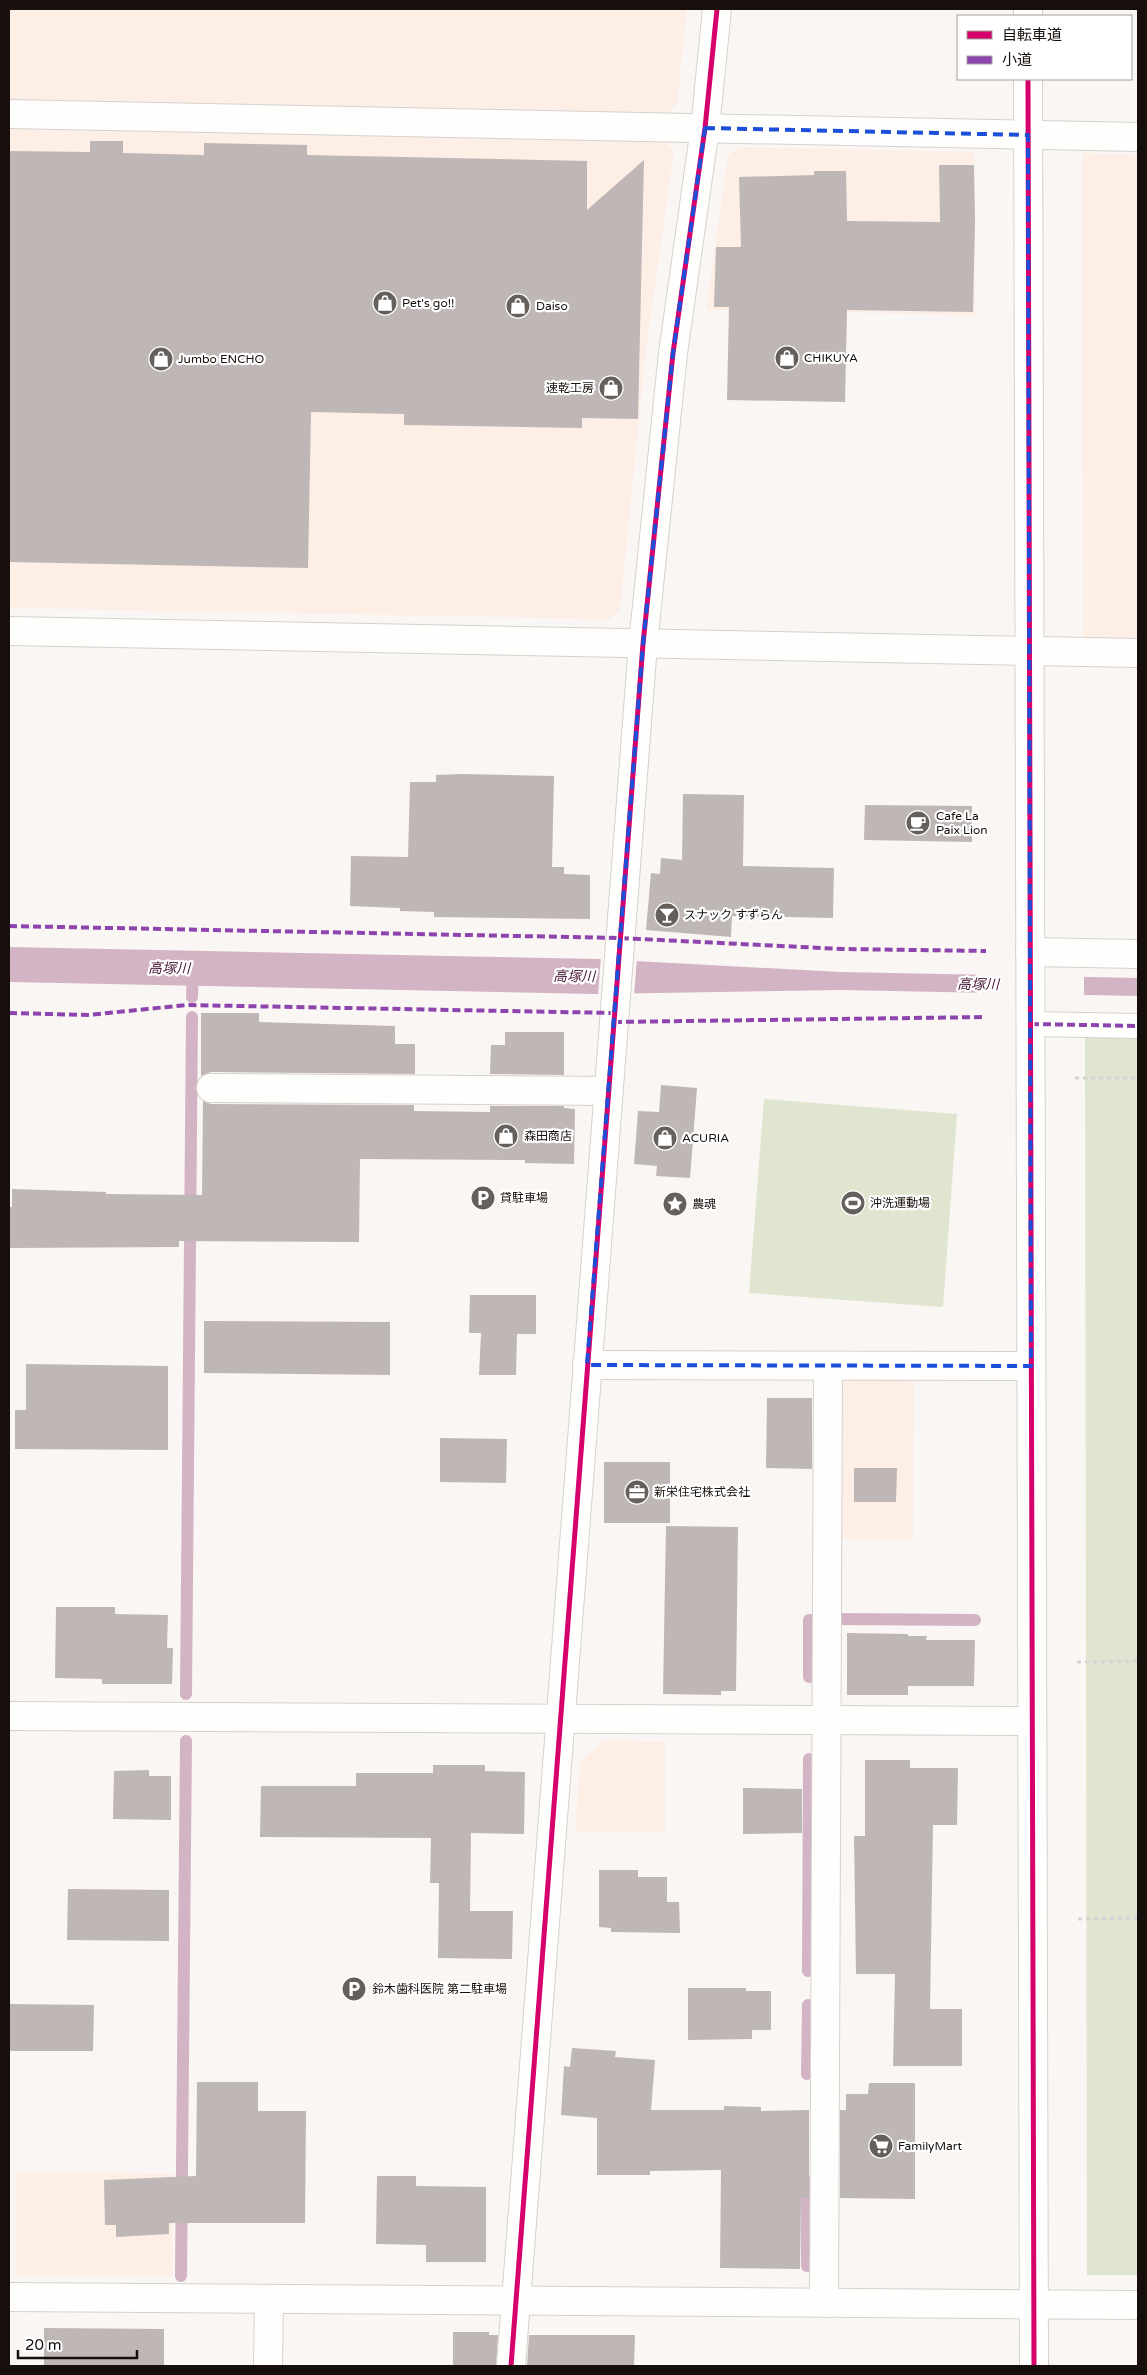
<svg xmlns="http://www.w3.org/2000/svg" width="1147" height="2375" viewBox="0 0 1147 2375" font-family="'Varela Round','Noto Sans JP',sans-serif">
  <style>
    .built { fill: #fdeee6 }
    .green { fill: #e0e5cf }
    .water { fill: #d3b4c4 }
    .pier { fill: #faf6f4 }
    .lines { fill: none; stroke-linecap: round; stroke-linejoin: round }
    .stream { stroke: #d3b4c4; stroke-width: 12 }
    .building { fill: #beb7b6 }
    .pedestrian-casing { stroke: #d7d1ce; stroke-width: 26 }
    .minor-casing { stroke: #d7d1ce; stroke-width: 30 }
    .tertiary-casing { stroke: #d7d1ce; stroke-width: 30 }
    .path { stroke: #d5d3d3; stroke-width: 3; stroke-dasharray: 4 4; stroke-linecap: butt }
    .pedestrian { stroke: #fefefd; stroke-width: 24 }
    .minor { stroke: #fefefd; stroke-width: 28 }
    .tertiary { stroke: #fefefd; stroke-width: 28 }
    .quiet { stroke: #8e44ad; stroke-width: 4; stroke-dasharray: 8 4; stroke-linecap: butt }
    .cycleway-casing { stroke: #fff; stroke-width: 8 }
    .cycleway { stroke: #d6006c; stroke-width: 5 }
    .marked { fill: none; stroke: #1d4ed8; stroke-width: 4; stroke-dasharray: 10 6; stroke-linejoin: round }
    .labels { text-anchor: middle; stroke-width: 4.5; stroke-linejoin: round; paint-order: stroke }
    .poi-label { font-size: 12px; fill: #160f0b; stroke: #fff; text-anchor: start }
    .water-label { font-size: 14px; font-style: italic; fill: #471336; stroke: #fff }
  </style>
  <rect width="100%" height="100%" fill="#faf6f4"/>
  <!-- built -->
  <g class="built">
    <path d="M 9,9 L 687,9 L 677,104 L 667,113 L 9,99 Z"/>
    <path d="M 9,129 L 666,142 L 674,151 L 646,350 L 620,610 L 610,619 L 9,608 Z"/>
    <path d="M 738,147 L 974,152 L 975,315 L 706,310 L 728,156 Z"/>
    <path d="M 1082,153 L 1138,155 L 1138,639 L 1083,638 Z"/>
    <path d="M 840,1378 L 914,1378 L 913,1539 L 839,1539 Z"/>
    <path d="M 603,1741 L 665,1742 L 665,1832 L 575,1832 L 580,1762 Z"/>
    <path d="M 17,2172 L 173,2174 L 172,2277 L 16,2276 Z"/>
  </g>
  <!-- green -->
  <g class="green">
    <path d="M 1085,1036 L 1138,1037 L 1138,2275 L 1087,2275 Z"/>
    <path d="M 764,1099 L 957,1114 L 943,1307 L 749,1293 Z"/>
  </g>
  <!-- water -->
  <path class="water" d="M 9,947 L 598,959 L 841,972 L 1138,978 L 1138,996 L 841,990 L 595,994 L 9,982 Z"/>
  <!-- pier -->
  <g class="pier">
    <path d="M 601,956 L 637,958 L 634,996 L 598,996 Z"/>
    <path d="M 977,972 L 1084,974 L 1084,997 L 977,995 Z"/>
  </g>
  <g class="lines">
    <!-- stream -->
    <g class="stream">
      <path d="M 192,997 L 193,969"/>
      <path d="M 839,1619 L 975,1620"/>
      <path d="M 809,1677 L 809,1620 L 816,1620"/>
      <path d="M 186,1694 L 192,1017"/>
      <path d="M 808,1971 L 809,1759"/>
      <path d="M 807,2074 L 808,2005"/>
      <path d="M 807,2266 L 807,2181"/>
      <path d="M 181,2276 L 186,1741"/>
    </g>
  </g>
  <!-- building -->
  <g class="building">
    <path d="M 90,141 L 123,141 L 123,153 L 204,155 L 204,143 L 307,145 L 307,155 L 587,161 L 587,210 L 644,160 L 638,419 L 582,418 L 582,428 L 404,425 L 404,414 L 311,412 L 308,568 L 9,562 L 9,151 L 90,152 Z"/>
    <path d="M 939,165 L 974,165 L 975,222 L 973,312 L 847,310 L 845,402 L 727,400 L 729,307 L 714,307 L 716,247 L 741,247 L 739,177 L 814,175 L 814,171 L 846,171 L 847,221 L 940,222 Z"/>
    <path d="M 462,774 L 554,776 L 552,867 L 564,867 L 564,874 L 590,875 L 590,919 L 434,917 L 434,912 L 400,911 L 400,908 L 350,906 L 351,856 L 408,857 L 410,782 L 436,782 L 436,775 Z"/>
    <path d="M 683,794 L 744,795 L 743,866 L 834,868 L 833,918 L 732,916 L 731,937 L 646,930 L 651,873 L 660,874 L 661,858 L 682,860 Z"/>
    <path d="M 865,805 L 972,806 L 972,842 L 864,840 Z"/>
    <path d="M 201,1013 L 259,1013 L 259,1022 L 395,1026 L 395,1044 L 415,1044 L 415,1074 L 211,1072 L 201,1076 Z"/>
    <path d="M 505,1032 L 564,1032 L 564,1075 L 490,1074 L 491,1045 L 505,1045 Z"/>
    <path d="M 661,1085 L 697,1088 L 690,1178 L 656,1176 L 657,1166 L 634,1164 L 638,1111 L 659,1112 Z"/>
    <path d="M 203,1101 L 211,1104 L 414,1105 L 414,1111 L 490,1112 L 490,1106 L 564,1106 L 564,1108 L 575,1109 L 574,1164 L 525,1163 L 525,1160 L 360,1159 L 359,1242 L 179,1241 L 179,1247 L 9,1248 L 9,1207 L 12,1207 L 12,1189 L 106,1192 L 106,1194 L 202,1195 Z"/>
    <path d="M 470,1295 L 536,1295 L 536,1334 L 517,1334 L 516,1375 L 479,1375 L 481,1333 L 469,1333 Z"/>
    <path d="M 204,1321 L 390,1322 L 390,1375 L 204,1373 Z"/>
    <path d="M 26,1364 L 168,1366 L 168,1450 L 15,1449 L 15,1410 L 26,1410 Z"/>
    <path d="M 767,1398 L 812,1398 L 812,1469 L 766,1468 Z"/>
    <path d="M 440,1438 L 507,1439 L 506,1483 L 440,1482 Z"/>
    <rect x="604" y="1462" width="66" height="61"/>
    <path d="M 854,1468 L 897,1468 L 896,1502 L 854,1502 Z"/>
    <path d="M 666,1526 L 738,1527 L 736,1691 L 721,1691 L 721,1695 L 663,1694 Z"/>
    <path d="M 56,1607 L 115,1607 L 115,1614 L 168,1615 L 167,1648 L 173,1648 L 172,1684 L 102,1684 L 102,1679 L 55,1678 Z"/>
    <path d="M 847,1633 L 908,1634 L 908,1636 L 927,1636 L 926,1640 L 975,1640 L 974,1686 L 908,1686 L 908,1695 L 847,1695 Z"/>
    <path d="M 865,1760 L 910,1760 L 910,1768 L 958,1768 L 957,1825 L 933,1825 L 930,2009 L 962,2009 L 962,2066 L 893,2066 L 895,1974 L 856,1974 L 854,1836 L 865,1836 Z"/>
    <path d="M 433,1765 L 485,1765 L 485,1771 L 525,1772 L 524,1834 L 471,1833 L 470,1911 L 513,1911 L 512,1959 L 438,1958 L 439,1883 L 430,1883 L 431,1838 L 260,1837 L 261,1786 L 356,1786 L 356,1773 L 433,1773 Z"/>
    <path d="M 149,1770 L 149,1776 L 171,1776 L 171,1820 L 113,1819 L 114,1771 Z"/>
    <path d="M 743,1788 L 802,1789 L 802,1833 L 743,1834 Z"/>
    <path d="M 599,1870 L 638,1870 L 638,1877 L 667,1877 L 667,1902 L 679,1902 L 680,1933 L 611,1932 L 611,1928 L 599,1927 Z"/>
    <path d="M 68,1889 L 169,1890 L 169,1941 L 67,1940 Z"/>
    <path d="M 688,1988 L 746,1988 L 746,1991 L 771,1991 L 771,2030 L 752,2030 L 752,2039 L 688,2040 Z"/>
    <path d="M 9,2004 L 94,2005 L 93,2051 L 9,2051 Z"/>
    <path d="M 572,2048 L 616,2051 L 615,2057 L 655,2060 L 651,2110 L 724,2110 L 724,2106 L 761,2107 L 761,2111 L 809,2110 L 809,2198 L 801,2198 L 800,2269 L 720,2268 L 721,2170 L 650,2171 L 650,2175 L 597,2175 L 597,2118 L 561,2115 L 564,2066 L 570,2067 Z"/>
    <path d="M 197,2082 L 258,2082 L 258,2111 L 306,2111 L 305,2223 L 169,2223 L 169,2234 L 116,2237 L 116,2225 L 105,2225 L 104,2180 L 196,2176 Z"/>
    <path d="M 869,2083 L 915,2083 L 915,2199 L 840,2198 L 840,2110 L 846,2110 L 846,2094 L 868,2094 Z"/>
    <path d="M 377,2176 L 416,2176 L 416,2186 L 486,2187 L 486,2262 L 426,2262 L 426,2245 L 376,2244 Z"/>
    <path d="M 44,2328 L 164,2329 L 164,2366 L 44,2366 Z"/>
    <path d="M 453,2332 L 489,2332 L 489,2335 L 498,2335 L 496,2366 L 453,2366 Z"/>
    <path d="M 529,2335 L 635,2335 L 634,2366 L 527,2366 Z"/>
  </g>
  <g class="lines">
    <defs>
      <path id="pedestrian" d="M 1031,1024 L 1138,1026"/>
      <g id="minor">
        <path d="M 9,114 L 1138,137"/>
        <path d="M 9,631 L 1138,653"/>
        <path d="M 1030,952 L 1138,954"/>
        <path d="M 211,1088 L 608,1091"/>
        <path d="M 587,1365 L 1031,1366"/>
        <path d="M 9,1716 L 1032,1721"/>
        <path d="M 9,2297 L 1138,2305"/>
        <path d="M 824,2303 L 828,1366"/>
        <path d="M 268,2366 L 269,2299"/>
        <path d="M 511,2366 L 643,644 L 673,353 L 705,128 L 717,9"/>
      </g>
      <g id="tertiary">
        <path d="M 1028,9 L 1028,16"/>
        <path d="M 1028,79 L 1034,2366"/>
      </g>
    </defs>
    <!-- pedestrian casing -->
    <use href="#pedestrian" class="pedestrian-casing"/>
    <!-- minor casing -->
    <use href="#minor" class="minor-casing"/>
    <!-- tertiary casing -->
    <use href="#tertiary" class="tertiary-casing"/>
    <!-- path -->
    <g class="path">
      <path d="M 1075,1078 L 1138,1078"/>
      <path d="M 1077,1662 L 1138,1661"/>
      <path d="M 1078,1919 L 1138,1918"/>
    </g>
    <!-- pedestrian -->
    <use href="#pedestrian" class="pedestrian"/>
    <!-- minor -->
    <use href="#minor" class="minor"/>
    <!-- tertiary -->
    <use href="#tertiary" class="tertiary"/>
    <!-- quiet -->
    <g class="quiet">
      <path d="M 9,926 L 620,938 L 842,949 L 986,951"/>
      <path d="M 9,1013 L 89,1015 L 186,1005 L 614,1013"/>
      <path d="M 614,1022 L 986,1017"/>
      <path d="M 1031,1024 L 1138,1026"/>
    </g>
    <defs>
      <g id="cycleway">
        <path d="M 1028,79 L 1034,2366"/>
        <path d="M 511,2366 L 643,644 L 673,353 L 705,128 L 717,9"/>
      </g>
    </defs>
    <!-- cycleway casing -->
    <use href="#cycleway" class="cycleway-casing"/>
    <!-- cycleway -->
    <use href="#cycleway" class="cycleway"/>
  </g>
  <!-- marked area -->
  <path class="marked" d="M 705,128 L 1028,135 L 1031,1366 L 587,1365 L 643,644 L 673,353 Z"/>
  <!-- icons -->
  <defs>
    <symbol id="shop-disc" viewBox="-11 -11 22 22"><circle r="9.5" fill="#66605d" stroke="#fff"/><path d="M-5-2.5h2.3a2.7 3.5 0 0 1 5.4 0H5L5.5 6h-11ZM-1.5-2.5h3a1.5 2.3 0 0 0-3 0Z" fill="#fff"/></symbol>
    <symbol id="cafe-disc" viewBox="-11 -11 22 22"><circle r="9.5" fill="#66605d" stroke="#fff"/><path d="M-5.5-4.5H6V0H3Q3 3.5 0 3.5H-2.5Q-5.5 3.5-5.5 0ZM3-3.2v2h1.7v-2ZM-6 4.5H4V6H-6Z" fill="#fff"/></symbol>
    <symbol id="bar-disc" viewBox="-11 -11 22 22"><circle r="9.5" fill="#66605d" stroke="#fff"/><path d="M-6-5H6L.8 .8V4.5H3.5V6h-7V4.5H-.8V.8Z" fill="#fff"/></symbol>
    <symbol id="parking-disc" viewBox="-11 -11 22 22"><circle r="9.5" fill="#66605d" stroke="#fff"/><path d="M-3.5-5.5H1a3.5 3.5 0 0 1 0 7H-1V5.5H-3.5ZM-1-3.4V-.6H.8a1.4 1.4 0 0 0 0-2.8Z" fill="#fff"/></symbol>
    <symbol id="stadium-disc" viewBox="-11 -11 22 22"><circle r="9.5" fill="#66605d" stroke="#fff"/><path d="M0-5a6.5 5 0 1 0 0 10a6.5 5 0 1 0 0-10ZM-3.5-1.8h7v3.6h-7Z" fill="#fff"/></symbol>
    <symbol id="sight-disc" viewBox="-11 -11 22 22"><circle r="9.5" fill="#66605d" stroke="#fff"/><path d="M0-6L1.8-2.2L6-1.7L2.9 1.2L3.7 5.4L0 3.3L-3.7 5.4L-2.9 1.2L-6-1.7L-1.8-2.2Z" fill="#fff"/></symbol>
    <symbol id="office-disc" viewBox="-11 -11 22 22"><circle r="9.5" fill="#66605d" stroke="#fff"/><path d="M-6-3h4V-5.5h4V-3h4V5H-6ZM-1-4.5V-3h2v-1.5ZM-6 0V1H6V0Z" fill="#fff"/></symbol>
    <symbol id="supermarket-disc" viewBox="-11 -11 22 22"><circle r="9.5" fill="#66605d" stroke="#fff"/><path d="M-6-5.5h2.5l.6 2H6L4.5 2H-2.5L-4.4-4H-6ZM-1.5 3.2a1.3 1.3 0 1 0 .1 0ZM3 3.2a1.3 1.3 0 1 0 .1 0Z" fill="#fff"/></symbol>
  </defs>
  <g fill-rule="evenodd">
    <use href="#shop-disc" x="371" y="289" width="28" height="28"/>
    <use href="#shop-disc" x="504" y="292" width="28" height="28"/>
    <use href="#shop-disc" x="773" y="344" width="28" height="28"/>
    <use href="#shop-disc" x="147" y="345" width="28" height="28"/>
    <use href="#shop-disc" x="597" y="374" width="28" height="28"/>
    <use href="#cafe-disc" x="904" y="809" width="28" height="28"/>
    <use href="#bar-disc" x="653" y="901" width="28" height="28"/>
    <use href="#shop-disc" x="492" y="1122" width="28" height="28"/>
    <use href="#shop-disc" x="651" y="1124" width="28" height="28"/>
    <use href="#parking-disc" x="469" y="1184" width="28" height="28"/>
    <use href="#stadium-disc" x="839" y="1189" width="28" height="28"/>
    <use href="#sight-disc" x="661" y="1190" width="28" height="28"/>
    <use href="#office-disc" x="623" y="1478" width="28" height="28"/>
    <use href="#parking-disc" x="340" y="1975" width="28" height="28"/>
    <use href="#supermarket-disc" x="867" y="2132" width="28" height="28"/>
  </g>
  <g class="labels">
    <!-- poi labels -->
    <g class="poi-label">
      <text x="402" y="307">Pet's go!!</text>
      <text x="536" y="310">Daiso</text>
      <text x="804" y="362">CHIKUYA</text>
      <text x="178" y="363">Jumbo ENCHO</text>
      <text x="594" y="392" text-anchor="end">速乾工房</text>
      <text x="936" y="820">Cafe La<tspan x="936" dy="14">Paix Lion</tspan></text>
      <text x="684" y="919">スナック すずらん</text>
      <text x="524" y="1140">森田商店</text>
      <text x="682" y="1142">ACURIA</text>
      <text x="500" y="1202">貸駐車場</text>
      <text x="870" y="1207">沖洗運動場</text>
      <text x="692" y="1208">農魂</text>
      <text x="654" y="1496">新栄住宅株式会社</text>
      <text x="372" y="1993">鈴木歯科医院 第二駐車場</text>
      <text x="898" y="2150">FamilyMart</text>
    </g>
    <!-- water labels -->
    <g class="water-label">
      <text transform="translate(169 968) rotate(1)" y="5">高塚川</text>
      <text transform="translate(574 976) rotate(1)" y="5">高塚川</text>
      <text transform="translate(978 984) rotate(1)" y="5">高塚川</text>
    </g>
  </g>
  <!-- border -->
  <rect width="1147" height="2375" fill="none" stroke="#160f0b" stroke-width="20"/>
  <!-- legend -->
  <rect x="957" y="15" width="175" height="65" fill="#ffffff" stroke="#a29f9d"/>
  <rect x="967" y="31" width="25" height="8" fill="#d6006c" stroke="#a29f9d"/>
  <text x="1002" y="40" font-size="15" fill="#160f0b">自転車道</text>
  <rect x="967" y="56" width="25" height="8" fill="#8e44ad" stroke="#a29f9d"/>
  <text x="1002" y="65" font-size="15" fill="#160f0b">小道</text>
  <!-- scale -->
  <path d="M18 2350v8h119v-8" fill="none" stroke="#160f0b" stroke-width="2.5"/>
  <text x="25" y="2350" font-size="15" fill="#160f0b" stroke="#ffffff" stroke-width="4" paint-order="stroke">20 m</text>
</svg>
